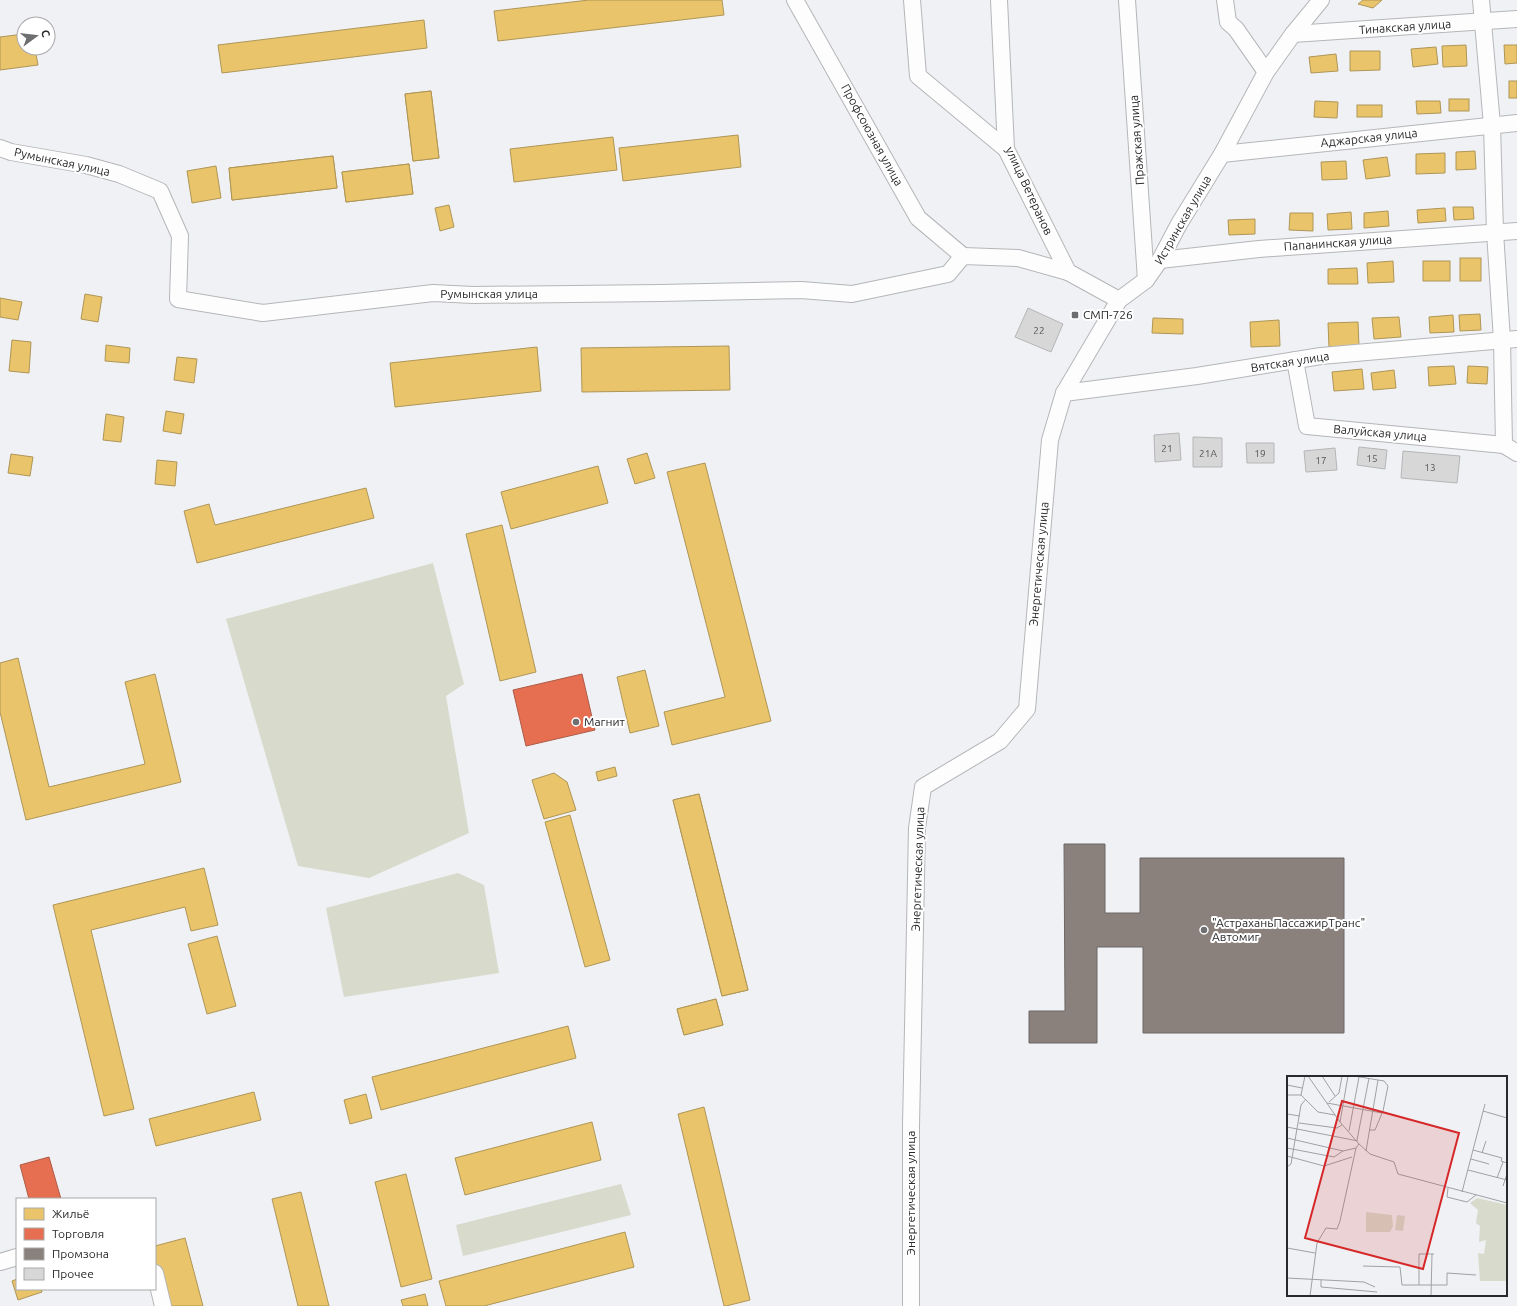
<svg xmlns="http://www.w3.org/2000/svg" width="1517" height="1306" viewBox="0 0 1517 1306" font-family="Ubuntu,sans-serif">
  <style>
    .green { fill: #d8dacc }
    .homes { fill: #e9c46a; stroke: #af9657 }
    .shops { fill: #e76f51; stroke: #ae5a46 }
    .industry { fill: #8a817c; stroke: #6d6764 }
    .building { fill: #d7d7d8; stroke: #b6b6b7 }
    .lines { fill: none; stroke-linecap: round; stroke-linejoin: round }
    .minor-casing { stroke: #b5b6b8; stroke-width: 18 }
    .minor { stroke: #fdfdfd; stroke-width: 16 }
    .poi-dot { fill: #6e6f71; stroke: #fff; stroke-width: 1.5 }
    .labels { text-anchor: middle; stroke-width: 4; stroke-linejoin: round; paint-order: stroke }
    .number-label { font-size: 10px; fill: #555657 }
    .street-label { font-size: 12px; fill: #28292b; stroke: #fff }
    .poi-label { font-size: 12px; fill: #28292b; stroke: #fff; text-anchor: start }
    .inset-road { fill: none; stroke: #9fa1a4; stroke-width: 1 }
    .view { fill: #d62828; fill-opacity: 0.15; stroke: #d62828; stroke-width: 2 }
    .inset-edge { fill: none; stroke: #28292b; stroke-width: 2 }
  </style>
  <rect width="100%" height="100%" fill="#eff1f4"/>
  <!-- green -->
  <g class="green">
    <path d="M 433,563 L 464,684 L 446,696 L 469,833 L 369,878 L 298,866 L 226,619 Z"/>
    <path d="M 458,873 L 484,885 L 499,973 L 344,997 L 326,908 Z"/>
    <path d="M 621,1184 L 631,1215 L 463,1256 L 456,1225 Z"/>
  </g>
  <!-- homes -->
  <g class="homes">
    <path d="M 589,0 L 722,0 L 724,15 L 498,41 L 494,11 Z"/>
    <path d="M 1363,0 L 1382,0 L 1373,8 L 1358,4 Z"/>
    <path d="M 424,20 L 427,48 L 222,73 L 218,45 Z"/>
    <path d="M 24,34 L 24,48 L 35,48 L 38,65 L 0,70 L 0,37 Z"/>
    <path d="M 1466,45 L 1467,66 L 1443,67 L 1442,46 Z"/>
    <path d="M 1504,45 L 1517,45 L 1517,63 L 1505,64 Z"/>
    <path d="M 1436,47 L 1438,64 L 1413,67 L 1411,49 Z"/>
    <path d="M 1350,51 L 1380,51 L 1380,70 L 1350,71 Z"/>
    <path d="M 1336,54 L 1338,71 L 1311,73 L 1309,57 Z"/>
    <rect x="1509" y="81" width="8" height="17"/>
    <path d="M 431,91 L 439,158 L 413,161 L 405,94 Z"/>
    <path d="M 431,91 L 439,158 L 413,161 L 405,94 Z"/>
    <rect x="1449" y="99" width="20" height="12"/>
    <path d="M 1315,101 L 1338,102 L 1337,118 L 1314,117 Z"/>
    <path d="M 1416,101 L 1440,101 L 1441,113 L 1417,114 Z"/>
    <rect x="1357" y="105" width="25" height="12"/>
    <path d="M 738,135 L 741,167 L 623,181 L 619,148 Z"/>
    <path d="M 613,137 L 617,170 L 514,182 L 510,149 Z"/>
    <path d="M 1475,151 L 1476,169 L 1456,170 L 1456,152 Z"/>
    <path d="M 1445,153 L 1445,173 L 1416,174 L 1416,154 Z"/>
    <path d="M 333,156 L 337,188 L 232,200 L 229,168 Z"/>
    <path d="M 333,156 L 337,188 L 232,200 L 229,168 Z"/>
    <path d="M 1387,157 L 1390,176 L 1366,179 L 1363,160 Z"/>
    <path d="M 1346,161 L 1347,179 L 1322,180 L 1321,162 Z"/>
    <path d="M 409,164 L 413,194 L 346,202 L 342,172 Z"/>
    <path d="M 409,164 L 413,194 L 346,202 L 342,172 Z"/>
    <path d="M 216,166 L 221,198 L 192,203 L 187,171 Z"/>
    <path d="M 449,205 L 454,227 L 440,231 L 435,208 Z"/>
    <path d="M 1453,207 L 1473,207 L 1474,219 L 1454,220 Z"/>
    <path d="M 1445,208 L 1446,221 L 1418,223 L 1417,210 Z"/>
    <path d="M 1388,211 L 1389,226 L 1364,228 L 1364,213 Z"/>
    <path d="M 1351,212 L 1352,229 L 1328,230 L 1327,214 Z"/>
    <path d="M 1290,213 L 1313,213 L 1313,231 L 1289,230 Z"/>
    <path d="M 1255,219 L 1255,234 L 1229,235 L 1228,220 Z"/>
    <rect x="1460" y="258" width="21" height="23"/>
    <path d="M 1393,261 L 1394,282 L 1368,283 L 1367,263 Z"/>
    <rect x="1423" y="261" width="27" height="20"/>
    <path d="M 1357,268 L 1358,284 L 1328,284 L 1328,269 Z"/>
    <path d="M 85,294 L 102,297 L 98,322 L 81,319 Z"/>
    <path d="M 0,298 L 22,302 L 18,320 L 0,317 Z"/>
    <path d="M 1480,314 L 1481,330 L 1460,331 L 1459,315 Z"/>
    <path d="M 1453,315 L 1454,332 L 1430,333 L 1429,317 Z"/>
    <path d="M 1399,317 L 1401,337 L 1374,339 L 1372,318 Z"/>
    <path d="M 1153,318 L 1183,319 L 1183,334 L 1152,333 Z"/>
    <path d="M 1279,320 L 1280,346 L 1251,347 L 1250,322 Z"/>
    <path d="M 1358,322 L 1359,346 L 1329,347 L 1328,323 Z"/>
    <path d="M 12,340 L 31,342 L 29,373 L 9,371 Z"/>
    <path d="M 106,345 L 130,348 L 129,363 L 105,361 Z"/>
    <path d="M 729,346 L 730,390 L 582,392 L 581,348 Z"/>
    <path d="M 537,347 L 541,391 L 395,407 L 390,363 Z"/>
    <path d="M 177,357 L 197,359 L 194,383 L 174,380 Z"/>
    <path d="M 1454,366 L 1456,384 L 1429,386 L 1428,367 Z"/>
    <path d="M 1468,366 L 1488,367 L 1487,384 L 1467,383 Z"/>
    <path d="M 1362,369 L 1364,389 L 1334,391 L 1332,372 Z"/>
    <path d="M 1394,370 L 1396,388 L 1373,390 L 1371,373 Z"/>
    <path d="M 166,411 L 184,414 L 181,434 L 163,431 Z"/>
    <path d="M 106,414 L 124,417 L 121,442 L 103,440 Z"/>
    <path d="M 647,453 L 655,478 L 635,484 L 627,459 Z"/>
    <path d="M 11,454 L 33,457 L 30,476 L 8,473 Z"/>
    <path d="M 157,460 L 177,462 L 175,486 L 155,484 Z"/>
    <path d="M 705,463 L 771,721 L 672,745 L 664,712 L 725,697 L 667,472 Z"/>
    <path d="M 598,466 L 608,503 L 511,529 L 501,492 Z"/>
    <path d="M 366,488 L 374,518 L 197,563 L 184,511 L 209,504 L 215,525 Z"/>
    <path d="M 502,525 L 536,672 L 500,681 L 466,534 Z"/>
    <path d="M 18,658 L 49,787 L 145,764 L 125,682 L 155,674 L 181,782 L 26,820 L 0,712 L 0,663 Z"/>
    <path d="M 645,670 L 659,726 L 630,733 L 617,677 Z"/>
    <path d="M 615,767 L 617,776 L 598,781 L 596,772 Z"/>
    <path d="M 554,773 L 567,782 L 576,810 L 544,819 L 532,780 Z"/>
    <path d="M 699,794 L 748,990 L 722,996 L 673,800 Z"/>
    <path d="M 699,794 L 748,990 L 722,996 L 673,800 Z"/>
    <path d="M 570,815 L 610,960 L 585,967 L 545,822 Z"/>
    <path d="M 204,868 L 218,925 L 191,931 L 185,907 L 91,930 L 134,1109 L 104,1116 L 53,905 Z"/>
    <path d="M 217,936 L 236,1006 L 207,1014 L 188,944 Z"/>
    <path d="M 716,999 L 723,1025 L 684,1035 L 677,1009 Z"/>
    <path d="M 716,999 L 723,1025 L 684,1035 L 677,1009 Z"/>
    <path d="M 568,1026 L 576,1058 L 381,1110 L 372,1077 Z"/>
    <path d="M 254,1092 L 261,1120 L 156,1146 L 149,1119 Z"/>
    <path d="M 366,1094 L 372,1118 L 350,1124 L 344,1100 Z"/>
    <path d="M 704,1107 L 750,1300 L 726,1306 L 724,1306 L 678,1114 Z"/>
    <path d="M 592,1122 L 601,1160 L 465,1195 L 455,1158 Z"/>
    <path d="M 406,1174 L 432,1279 L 401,1287 L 375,1182 Z"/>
    <path d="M 301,1192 L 329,1306 L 298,1306 L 272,1199 Z"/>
    <path d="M 625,1232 L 634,1267 L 484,1306 L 446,1306 L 439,1281 Z"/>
    <path d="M 185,1238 L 203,1306 L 166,1306 L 155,1263 L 155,1246 Z"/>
    <path d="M 17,1279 L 17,1289 L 41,1289 L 42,1292 L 18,1300 L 12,1281 Z"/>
    <path d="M 425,1294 L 428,1306 L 403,1306 L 401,1300 Z"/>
  </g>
  <!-- shops -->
  <g class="shops">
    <path d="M 582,674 L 595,730 L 526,746 L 513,690 Z"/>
    <path d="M 49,1157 L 61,1199 L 29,1199 L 20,1165 Z"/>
  </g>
  <!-- industry -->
  <path class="industry" d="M 1064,844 L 1105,844 L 1105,913 L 1140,913 L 1140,858 L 1344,858 L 1344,1033 L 1143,1033 L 1143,947 L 1097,947 L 1097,1043 L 1029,1043 L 1029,1011 L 1065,1011 Z"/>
  <!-- building -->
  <g class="building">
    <path d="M 1028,308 L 1063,324 L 1051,352 L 1015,337 Z"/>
    <path d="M 1179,433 L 1181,460 L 1155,462 L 1154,435 Z"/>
    <path d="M 1193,437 L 1222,438 L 1222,467 L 1193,467 Z"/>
    <path d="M 1246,443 L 1274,443 L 1274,463 L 1247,463 Z"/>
    <path d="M 1359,447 L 1387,450 L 1385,469 L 1357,465 Z"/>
    <path d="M 1335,448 L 1337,470 L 1306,472 L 1304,451 Z"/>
    <path d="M 1403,451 L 1460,456 L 1457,483 L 1401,478 Z"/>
  </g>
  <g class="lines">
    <defs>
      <g id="minor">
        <path d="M 795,0 L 918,218 L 963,256"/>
        <path d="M 912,0 L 918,76 L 1006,149"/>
        <path d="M 999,0 L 1006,149 L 1068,272 L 1119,300"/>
        <path d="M 1127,0 L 1146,280"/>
        <path d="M 1225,0 L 1228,22 L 1236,29 L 1266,72"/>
        <path d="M 1481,0 L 1492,125 L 1495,232 L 1502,340 L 1504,445"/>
        <path d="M 1293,34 L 1517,19"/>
        <path d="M 0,148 L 11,152 L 86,165 L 119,174 L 160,191 L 180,236 L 178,299 L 263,313 L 433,293 L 473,295 L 660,293 L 801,290 L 852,294 L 948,274 L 963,256 L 1018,258 L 1068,272"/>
        <path d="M 1222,154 L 1517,123"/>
        <path d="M 1160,260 L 1259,249 L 1517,231"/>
        <path d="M 1295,360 L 1307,426 L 1504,445 L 1517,453"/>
        <path d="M 1064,393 L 1197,376 L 1321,356 L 1517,339"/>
        <path d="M 0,1262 L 17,1257"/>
        <path d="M 155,1273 L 163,1306"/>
        <path d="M 911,1306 L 911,1126 L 917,828 L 923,787 L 1000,741 L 1027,709 L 1050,440 L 1064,393 L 1119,300 L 1146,280 L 1160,260 L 1179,224 L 1222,154 L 1266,72 L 1293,34 L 1321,0"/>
      </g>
    </defs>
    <!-- minor casing -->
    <use href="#minor" class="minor-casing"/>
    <!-- minor -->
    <use href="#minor" class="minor"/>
  </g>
  <!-- markers -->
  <g class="poi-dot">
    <rect x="1071" y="311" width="8" height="8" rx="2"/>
    <circle cx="576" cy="722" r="4"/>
    <circle cx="1204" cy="930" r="4"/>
  </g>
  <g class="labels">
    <!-- number labels -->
    <g class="number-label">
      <text x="1039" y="334">22</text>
      <text x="1167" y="452">21</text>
      <text x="1208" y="457">21А</text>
      <text x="1260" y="457">19</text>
      <text x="1372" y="462">15</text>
      <text x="1321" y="464">17</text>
      <text x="1430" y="471">13</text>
    </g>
    <!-- street labels -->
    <g class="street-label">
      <text transform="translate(1405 27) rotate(-4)" y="4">Тинакская улица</text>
      <text transform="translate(872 135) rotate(61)" y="4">Профсоюзная улица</text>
      <text transform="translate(1369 138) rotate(-6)" y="4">Аджарская улица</text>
      <text transform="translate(1137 140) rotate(-94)" y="4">Пражская улица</text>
      <text transform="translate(62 162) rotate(12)" y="4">Румынская улица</text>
      <text transform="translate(1029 191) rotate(65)" y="4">улица Ветеранов</text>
      <text transform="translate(1183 220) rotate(-60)" y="4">Истринская улица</text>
      <text transform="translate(1338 243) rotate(-4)" y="4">Папанинская улица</text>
      <text x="489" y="298">Румынская улица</text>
      <text transform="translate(1290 362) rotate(-9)" y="4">Вятская улица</text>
      <text transform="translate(1380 433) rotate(5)" y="4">Валуйская улица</text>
      <text transform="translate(1039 564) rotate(-85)" y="4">Энергетическая улица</text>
      <text transform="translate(918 869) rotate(-88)" y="4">Энергетическая улица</text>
      <text transform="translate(911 1193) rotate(-90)" y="4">Энергетическая улица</text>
    </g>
    <!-- poi labels -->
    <g class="poi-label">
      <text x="1083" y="319">СМП-726</text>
      <text x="584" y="726">Магнит</text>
      <text x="1212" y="927">"АстраханьПассажирТранс"<tspan x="1212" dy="14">Автомиг</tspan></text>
    </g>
  </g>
  <!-- overview -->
  <g transform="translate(1287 1076)">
    <rect width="220" height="220" fill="#eff1f4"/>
    <path d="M 190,122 L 220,129 L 220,205 L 193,205 L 191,177 L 197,178 L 199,164 L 192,166 L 193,150 L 189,147 L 191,134 L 183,127 ZM 79,136 L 105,139 L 106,150 L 103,156 L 79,156 ZM 110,139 L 118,140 L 116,155 L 108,154 Z" fill="#d8dacc"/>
    <path class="inset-road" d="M 18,0 L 14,19 L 31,36 L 48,39M 21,0 L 53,46 L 72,68 L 83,78 L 107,86 L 111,98 L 220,127M 35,0 L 48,20M 67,0 L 97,5 L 101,10 L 96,35 L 88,54 L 82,54M 0,9 L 15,12M 0,19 L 14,19M 42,26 L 52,17 L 55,0M 40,27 L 95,37M 196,35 L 220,42M 0,38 L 13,40M 53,46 L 61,0M 12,47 L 50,52 L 55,49M 0,51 L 71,65M 62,55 L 72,1M 0,62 L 56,75 L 69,72 L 72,68M 70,64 L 82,2M 0,72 L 47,81 L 56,75M 186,74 L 215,82 L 214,85 L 220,87M 79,75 L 91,4M 195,77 L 199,65M 0,80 L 37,90 L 65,81M 184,83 L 202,88M 0,91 L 4,88 L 14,29 L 19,23M 181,94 L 220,104M 210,102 L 216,86M 216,110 L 220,98M 161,112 L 160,121 L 180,126 L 189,119M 175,116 L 198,28M 0,172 L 28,177M 76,190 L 113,191 L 115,209 L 160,209 L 160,197 L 189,199M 0,202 L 77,206 L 88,211M 34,204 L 34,211 L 90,216M 132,209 L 132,178 L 147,178M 23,220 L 30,167 L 39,152 L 50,153 L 53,145 L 69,72M 144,220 L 145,178"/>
    <path class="view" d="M 55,25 L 172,57 L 136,193 L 18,162 Z"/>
    <rect width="220" height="220" class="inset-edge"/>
  </g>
  <!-- legend -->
  <rect x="16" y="1198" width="140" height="92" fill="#ffffff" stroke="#a9a9aa"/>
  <rect x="24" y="1208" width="20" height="12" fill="#e9c46a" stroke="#a9a9aa"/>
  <text x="52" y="1218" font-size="12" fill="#28292b">Жильё</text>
  <rect x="24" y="1228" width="20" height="12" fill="#e76f51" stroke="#a9a9aa"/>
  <text x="52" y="1238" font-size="12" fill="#28292b">Торговля</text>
  <rect x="24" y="1248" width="20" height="12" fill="#8a817c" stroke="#a9a9aa"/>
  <text x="52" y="1258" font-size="12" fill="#28292b">Промзона</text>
  <rect x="24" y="1268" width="20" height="12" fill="#d7d7d8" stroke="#a9a9aa"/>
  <text x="52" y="1278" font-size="12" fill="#28292b">Прочее</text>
  <!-- north arrow -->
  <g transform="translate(36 36) rotate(75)"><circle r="19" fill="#ffffff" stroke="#a9a9aa"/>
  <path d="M0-3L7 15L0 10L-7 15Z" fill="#6e6f71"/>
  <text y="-6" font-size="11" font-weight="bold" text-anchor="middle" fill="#28292b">С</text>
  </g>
</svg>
